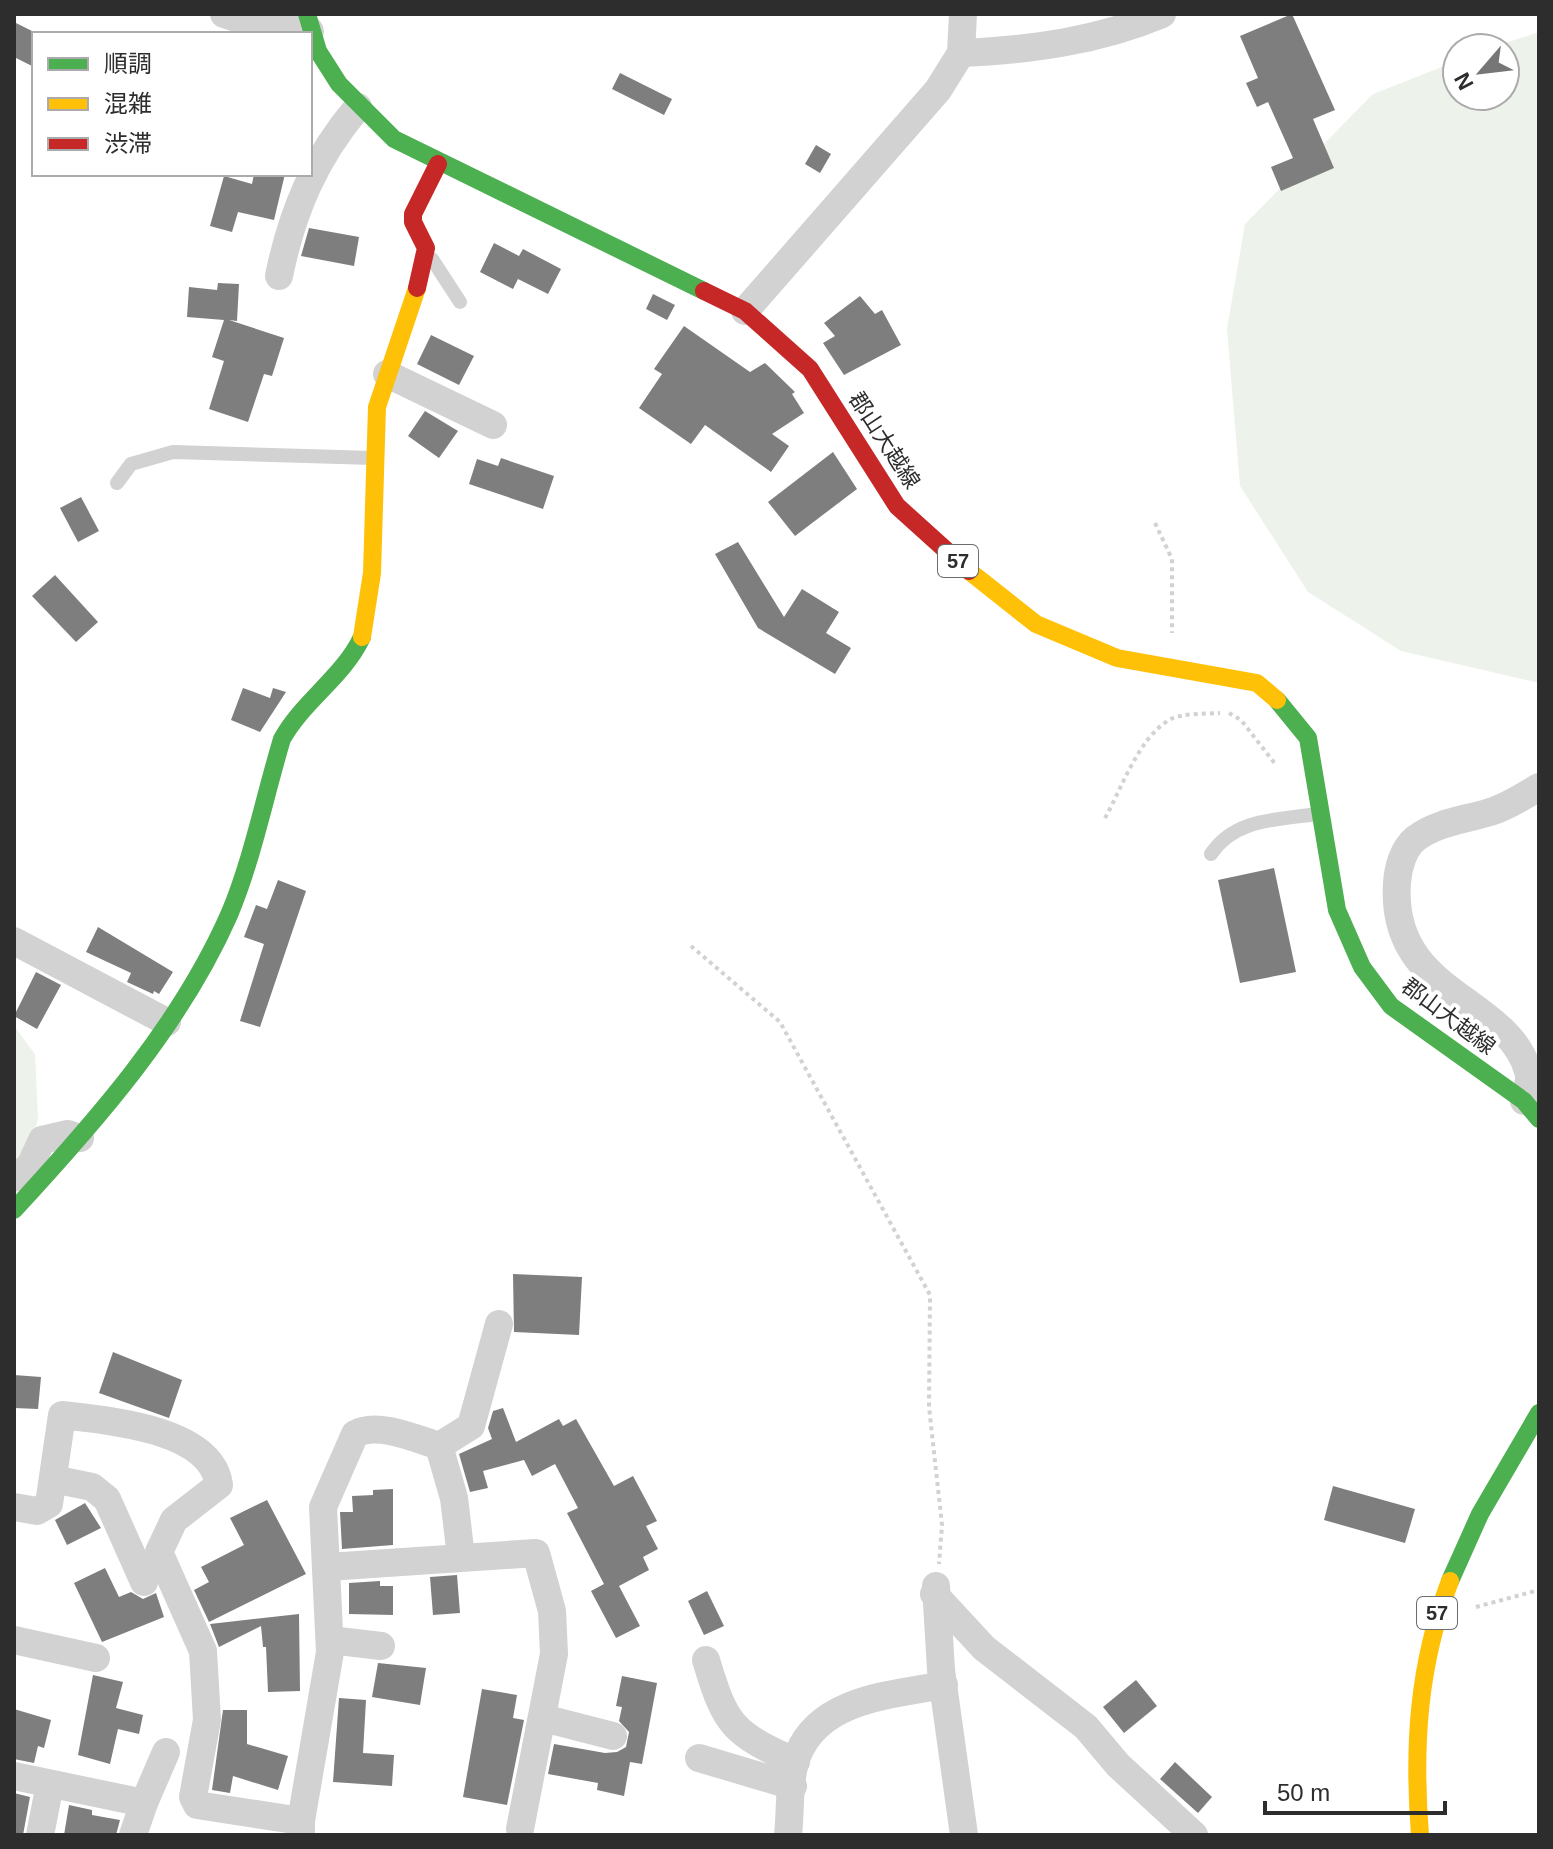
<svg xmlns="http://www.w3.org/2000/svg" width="1553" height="1849" viewBox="0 0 1553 1849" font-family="Helvetica,'Noto Sans JP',sans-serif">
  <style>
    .green { fill: #edf3eb }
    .building { fill: #7e7e7e }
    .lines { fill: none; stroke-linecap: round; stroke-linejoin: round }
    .path { stroke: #d2d2d2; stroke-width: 4; stroke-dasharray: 4 4; stroke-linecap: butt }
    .lane { stroke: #d2d2d2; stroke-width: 14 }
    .street { stroke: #d2d2d2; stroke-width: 28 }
    .fast { stroke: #4caf50; stroke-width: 18 }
    .slow { stroke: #ffc107; stroke-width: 18 }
    .jam { stroke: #c62828; stroke-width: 18 }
    .labels { text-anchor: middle; stroke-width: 8; stroke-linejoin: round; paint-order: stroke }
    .shield { fill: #fff; stroke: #6c6c6c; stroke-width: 2 }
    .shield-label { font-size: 20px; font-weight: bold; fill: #2d2d2d }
    .street-label { font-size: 22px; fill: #2d2d2d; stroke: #fff }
  </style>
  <rect width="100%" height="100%" fill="#fff"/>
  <!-- green -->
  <g class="green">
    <path d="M 1539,32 L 1539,683 L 1401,651 L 1308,592 L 1240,486 L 1227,329 L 1245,224 L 1373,94 L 1457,61 L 1457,96 L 1505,96 L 1505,48 L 1490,48 Z"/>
    <path d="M 14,1026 L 35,1054 L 38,1119 L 25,1161 L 14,1177 Z"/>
  </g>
  <!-- building -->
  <g class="building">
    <path d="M 1292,14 L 1335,110 L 1313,119 L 1334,168 L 1281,191 L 1271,167 L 1293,158 L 1268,102 L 1257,107 L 1246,83 L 1258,78 L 1240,36 Z"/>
    <path d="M 14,22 L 34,32 L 34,67 L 14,57 Z"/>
    <path d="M 620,73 L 672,99 L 664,115 L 612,89 Z"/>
    <path d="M 816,145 L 831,154 L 820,173 L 805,164 Z"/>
    <path d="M 254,174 L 285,174 L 274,220 L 238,212 L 232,232 L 210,226 L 224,176 L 252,184 Z"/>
    <path d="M 309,228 L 359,237 L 354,266 L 301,256 Z"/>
    <path d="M 494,243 L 519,256 L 523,249 L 561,269 L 548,294 L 518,279 L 513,289 L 480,272 Z"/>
    <path d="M 218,283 L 239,284 L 237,321 L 229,320 L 284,338 L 272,376 L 264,374 L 248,422 L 209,409 L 224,361 L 212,357 L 224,320 L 187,317 L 189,287 L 217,290 Z"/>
    <path d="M 653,294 L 675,305 L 667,320 L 646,309 Z"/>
    <path d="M 860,296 L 875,314 L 882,310 L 901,345 L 844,375 L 823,343 L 835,336 L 824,323 Z"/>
    <path d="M 684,326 L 750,372 L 765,363 L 795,392 L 792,394 L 804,413 L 772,434 L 789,446 L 771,472 L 705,425 L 691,444 L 639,408 L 662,374 L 654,369 Z"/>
    <path d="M 431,335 L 474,356 L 459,385 L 417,364 Z"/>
    <path d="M 425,411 L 458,431 L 439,458 L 408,436 Z"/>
    <path d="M 833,452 L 857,489 L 795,536 L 768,502 Z"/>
    <path d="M 501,458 L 554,476 L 543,509 L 469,484 L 477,459 L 498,466 Z"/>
    <path d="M 81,497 L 99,531 L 78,542 L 60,508 Z"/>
    <path d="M 738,542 L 784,617 L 802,589 L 839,612 L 826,633 L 851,648 L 835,674 L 758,628 L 715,554 Z"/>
    <path d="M 55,575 L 98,622 L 76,642 L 32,596 Z"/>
    <path d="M 243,688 L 270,698 L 273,688 L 286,692 L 260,732 L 231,720 Z"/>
    <path d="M 1274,868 L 1296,972 L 1240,983 L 1218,880 Z"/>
    <path d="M 278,880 L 306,891 L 260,1027 L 240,1021 L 264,944 L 244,937 L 256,905 L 267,909 Z"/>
    <path d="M 98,927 L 173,972 L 159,994 L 154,991 L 153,994 L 127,982 L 131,973 L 86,952 Z"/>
    <path d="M 36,972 L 61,985 L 37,1029 L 14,1016 Z"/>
    <path d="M 513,1274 L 582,1277 L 579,1335 L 514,1332 Z"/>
    <path d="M 113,1352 L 182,1380 L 169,1418 L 99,1393 Z"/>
    <path d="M 14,1375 L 41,1377 L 38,1409 L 14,1408 Z"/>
    <path d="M 503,1408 L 516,1442 L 559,1419 L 563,1426 L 576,1419 L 614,1486 L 633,1476 L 657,1521 L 646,1526 L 658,1549 L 643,1557 L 649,1570 L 619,1586 L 640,1626 L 616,1638 L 591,1591 L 604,1584 L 567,1513 L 578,1508 L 555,1464 L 532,1476 L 524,1460 L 483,1471 L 488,1488 L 470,1492 L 459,1454 L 492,1439 L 488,1428 L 493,1411 Z"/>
    <path d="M 1333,1486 L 1415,1509 L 1405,1543 L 1324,1520 Z"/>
    <path d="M 393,1489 L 393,1545 L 342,1549 L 340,1512 L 353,1512 L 352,1496 L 373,1495 L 373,1490 Z"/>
    <path d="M 267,1500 L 306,1574 L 209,1622 L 194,1590 L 209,1582 L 201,1567 L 244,1545 L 230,1518 Z"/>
    <path d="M 85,1503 L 101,1528 L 67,1545 L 55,1520 Z"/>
    <path d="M 105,1568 L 119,1597 L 131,1592 L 143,1599 L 156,1593 L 164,1617 L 102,1642 L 74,1583 Z"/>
    <path d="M 457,1575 L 460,1613 L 433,1615 L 430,1577 Z"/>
    <path d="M 380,1581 L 380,1586 L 393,1586 L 393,1615 L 349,1614 L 349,1583 Z"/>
    <path d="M 707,1591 L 724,1626 L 704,1635 L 688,1601 Z"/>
    <path d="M 299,1614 L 300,1691 L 268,1692 L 266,1647 L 263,1647 L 261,1626 L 219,1647 L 210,1624 Z"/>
    <path d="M 378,1663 L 426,1668 L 420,1705 L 372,1697 Z"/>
    <path d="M 93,1675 L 123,1682 L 116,1708 L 143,1715 L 139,1734 L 118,1729 L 110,1764 L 78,1755 Z"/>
    <path d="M 622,1676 L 657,1683 L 642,1764 L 630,1762 L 624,1796 L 597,1790 L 598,1783 L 548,1774 L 554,1744 L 605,1753 L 617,1752 L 626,1747 L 629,1732 L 619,1721 L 622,1707 L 616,1706 Z"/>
    <path d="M 1136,1680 L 1157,1706 L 1124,1733 L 1103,1707 Z"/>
    <path d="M 482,1689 L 517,1695 L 513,1718 L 524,1720 L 507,1805 L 463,1797 Z"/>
    <path d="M 339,1698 L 366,1700 L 363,1753 L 394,1755 L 392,1786 L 333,1782 Z"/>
    <path d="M 14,1709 L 51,1720 L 44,1748 L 38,1746 L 34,1763 L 14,1759 Z"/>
    <path d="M 223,1710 L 247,1710 L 247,1744 L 288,1756 L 278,1790 L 233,1776 L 230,1793 L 212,1790 Z"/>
    <path d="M 1175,1762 L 1212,1797 L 1198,1813 L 1160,1779 Z"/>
    <path d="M 14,1793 L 30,1797 L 23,1835 L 14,1835 Z"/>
    <path d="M 69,1805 L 92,1810 L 92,1815 L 120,1820 L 116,1835 L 64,1835 Z"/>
  </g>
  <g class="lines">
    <!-- path -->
    <g class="path">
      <path d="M 1155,523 L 1172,559 L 1172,633"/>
      <path d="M 1229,713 L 1241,720 L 1276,765"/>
      <path d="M 1105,818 C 1122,788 1139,736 1171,719 C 1183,713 1206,714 1220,713"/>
      <path d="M 691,946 L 780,1022 L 930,1295 L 929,1407 L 942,1525 L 939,1564"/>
      <path d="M 1476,1607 L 1539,1590"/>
    </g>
    <!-- lane -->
    <g class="lane">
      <path d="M 432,259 L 460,302"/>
      <path d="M 117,483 L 131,464 L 173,452 L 374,458"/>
      <path d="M 1211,854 C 1235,818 1277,820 1317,814"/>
    </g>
    <!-- street -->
    <g class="street">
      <path d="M 224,14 L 260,26 L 310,31"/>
      <path d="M 961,53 C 1030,50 1098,41 1162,14"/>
      <path d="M 279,276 C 292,212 315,157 358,107"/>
      <path d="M 745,311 L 938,90 L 961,53 L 963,14"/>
      <path d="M 387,374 L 493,425"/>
      <path d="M 14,941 L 167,1022"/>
      <path d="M 1524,1101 C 1526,1093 1531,1079 1528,1071 C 1508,997 1389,995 1397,883 C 1398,868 1403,849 1415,839 C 1437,822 1465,820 1490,812 C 1507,807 1524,796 1539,787"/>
      <path d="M 14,1178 L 30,1166 L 42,1140 L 68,1134 L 80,1138"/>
      <path d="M 439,1446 L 471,1426 L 499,1324"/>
      <path d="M 53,1479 L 92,1487 L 107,1499 L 144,1582"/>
      <path d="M 14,1507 L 37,1511 L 49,1504 L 62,1415 C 105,1420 212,1428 219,1485 L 174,1520 L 159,1552 L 203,1651 L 207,1720 L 193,1797 L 197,1805 L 301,1821 L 301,1835"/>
      <path d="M 328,1567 L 536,1553 L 552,1611 L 554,1654 L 520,1829"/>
      <path d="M 936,1586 L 941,1670 L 964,1835"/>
      <path d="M 934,1594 L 984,1648 L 1086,1727 L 1118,1765 L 1194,1835"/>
      <path d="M 14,1640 L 96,1658"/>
      <path d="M 330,1640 L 381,1646"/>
      <path d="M 706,1660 C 726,1727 733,1733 796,1762"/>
      <path d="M 543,1718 L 613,1736"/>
      <path d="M 699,1758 L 793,1786"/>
      <path d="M 14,1776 L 144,1803 L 166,1752"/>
      <path d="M 301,1821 L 330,1652 L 323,1507 L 355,1434 C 377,1421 417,1439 439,1446 L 454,1498 L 461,1557"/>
      <path d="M 40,1835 L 50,1784"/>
      <path d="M 133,1835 L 144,1803"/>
      <path d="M 788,1835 C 791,1810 788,1777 798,1754 C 821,1698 892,1695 944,1685"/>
    </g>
    <!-- fast -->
    <g class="fast">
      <path d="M 307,14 L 318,51 L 339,84 L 394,139 L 704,291"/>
      <path d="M 1277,700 L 1308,738 L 1337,910 L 1362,967 L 1391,1006 L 1524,1101 L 1539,1119"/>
      <path d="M 14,1210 C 96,1121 180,1026 229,915 C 252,861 265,795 282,739 C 303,701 344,676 362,637"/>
      <path d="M 1450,1581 L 1480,1514 L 1539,1413"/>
    </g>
    <!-- slow -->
    <g class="slow">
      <path d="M 969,571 L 1036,624 L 1117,658 L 1257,683 L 1277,700"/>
      <path d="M 362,637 L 372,573 L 377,407 L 417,288"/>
      <path d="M 1420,1835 C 1413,1746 1418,1665 1450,1581"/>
    </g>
    <!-- jam -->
    <g class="jam">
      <path d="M 417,288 L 426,248 L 413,222 L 413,214 L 438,164"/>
      <path d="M 704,291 L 745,311 L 810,369 L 897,506 L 969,571"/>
    </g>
  </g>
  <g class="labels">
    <!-- shield labels -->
    <g class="shield">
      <rect x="938" y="545" width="40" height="32" rx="6"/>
      <rect x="1417" y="1597" width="40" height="32" rx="6"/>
    </g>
    <g class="shield-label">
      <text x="958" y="568">57</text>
      <text x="1437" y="1620">57</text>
    </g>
    <!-- street labels -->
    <g class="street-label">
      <text transform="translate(885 440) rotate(57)" y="8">郡山大越線</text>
      <text transform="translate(1449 1016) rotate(37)" y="8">郡山大越線</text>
    </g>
  </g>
  <!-- border -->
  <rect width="1553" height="1849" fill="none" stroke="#2d2d2d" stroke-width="32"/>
  <!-- legend -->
  <rect x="32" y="32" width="280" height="144" fill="#ffffff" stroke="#ababab" stroke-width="2"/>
  <rect x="48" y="58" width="40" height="12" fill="#4caf50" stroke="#ababab" stroke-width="2"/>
  <text x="104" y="72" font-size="24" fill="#2d2d2d">順調</text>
  <rect x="48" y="98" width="40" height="12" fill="#ffc107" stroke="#ababab" stroke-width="2"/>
  <text x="104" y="112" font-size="24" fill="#2d2d2d">混雑</text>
  <rect x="48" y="138" width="40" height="12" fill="#c62828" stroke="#ababab" stroke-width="2"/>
  <text x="104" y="152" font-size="24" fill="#2d2d2d">渋滞</text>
  <!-- north arrow -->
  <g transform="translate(1481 72) rotate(242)"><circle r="38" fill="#ffffff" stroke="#ababab" stroke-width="2"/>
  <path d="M0-6L14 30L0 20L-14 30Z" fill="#767676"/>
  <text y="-12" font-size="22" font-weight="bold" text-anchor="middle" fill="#2d2d2d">N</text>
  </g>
  <!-- scale -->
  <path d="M1265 1801v12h180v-12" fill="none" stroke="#2d2d2d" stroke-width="4"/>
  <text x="1277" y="1801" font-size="24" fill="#2d2d2d" stroke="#ffffff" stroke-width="6" paint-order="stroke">50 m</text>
</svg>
